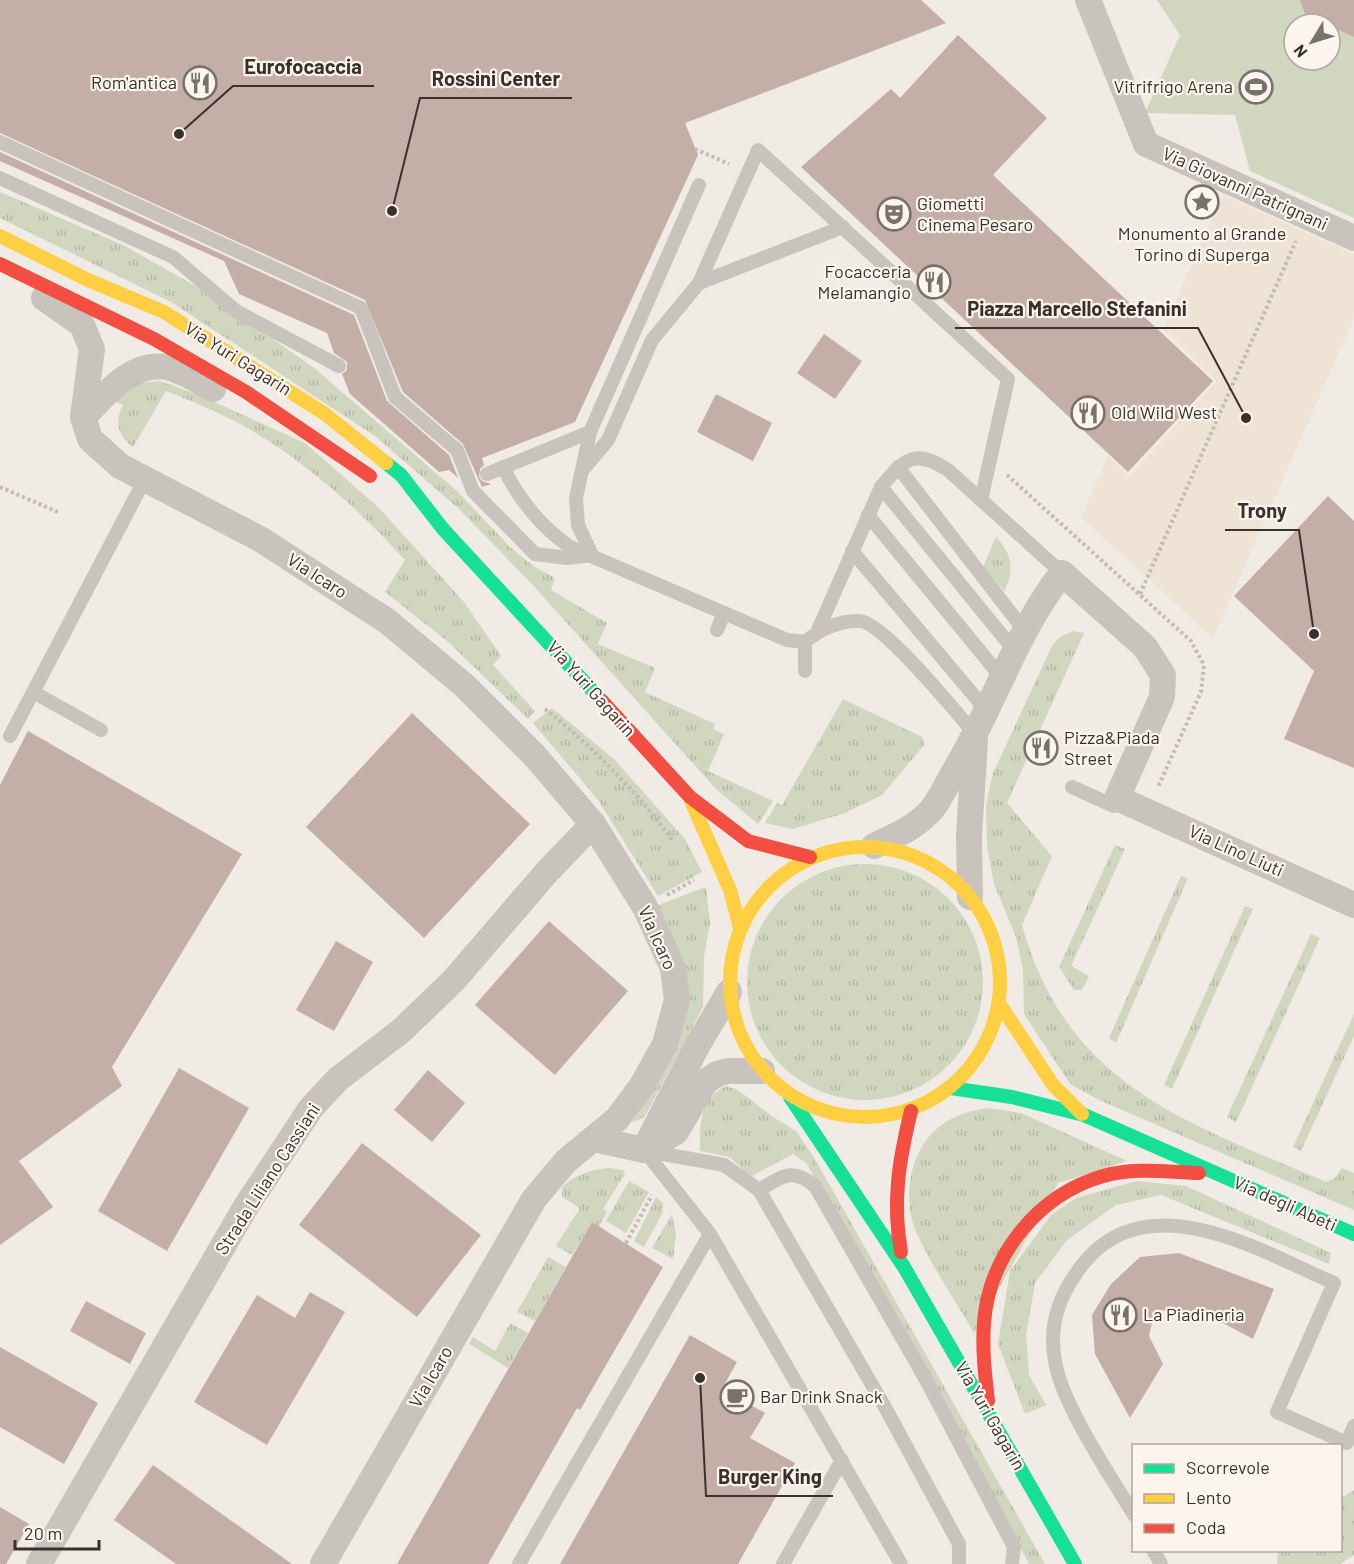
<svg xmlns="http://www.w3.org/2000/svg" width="1354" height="1564" viewBox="0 0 1354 1564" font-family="Barlow,sans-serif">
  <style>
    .grass { fill: url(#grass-tufts) }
    .pitch { fill: #d1d6bf; fill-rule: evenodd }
    .plaza { fill: #eee3d5 }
    .building { fill: #c3afa7 }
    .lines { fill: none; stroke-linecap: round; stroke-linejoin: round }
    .path { stroke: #c2bbb6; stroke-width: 4; stroke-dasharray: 3 3; stroke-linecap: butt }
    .lane { stroke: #c9c3be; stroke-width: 14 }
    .street { stroke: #c9c3be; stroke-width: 26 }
    .fast { stroke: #16e098; stroke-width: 14 }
    .slow { stroke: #ffcf43; stroke-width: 14 }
    .jam { stroke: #f24e42; stroke-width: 14 }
    .labels { text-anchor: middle; stroke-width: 4.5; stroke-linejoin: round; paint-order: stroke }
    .poi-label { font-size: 18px; fill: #3b302b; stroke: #fbf5ee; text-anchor: start }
    .street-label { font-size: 18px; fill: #3b302b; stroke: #fbf5ee }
    .leader { fill: none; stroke: #3b302b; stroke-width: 2 }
    .callout-dot { fill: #3b302b; stroke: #fbf5ee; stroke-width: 2 }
    .callout-label { font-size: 20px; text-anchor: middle; font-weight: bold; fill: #3b302b; stroke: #fbf5ee; stroke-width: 4.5; stroke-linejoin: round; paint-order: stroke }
  </style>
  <defs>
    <pattern id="grass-tufts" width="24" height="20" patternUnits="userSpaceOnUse" patternTransform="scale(1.5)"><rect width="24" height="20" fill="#d1d6bf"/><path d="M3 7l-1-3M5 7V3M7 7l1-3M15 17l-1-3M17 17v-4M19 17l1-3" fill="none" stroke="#b4b8a4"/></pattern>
  </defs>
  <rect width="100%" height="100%" fill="#f0ebe5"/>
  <!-- grass -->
  <g class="grass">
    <path d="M 0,192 L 125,246 L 199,288 L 313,367 L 458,492 L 511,548 L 535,567 L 555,578 L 551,590 L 607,623 L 598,644 L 655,668 L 645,692 L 715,724 L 713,729 L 724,734 L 708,771 L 773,801 L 758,824 L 715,788 L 530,582 L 459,509 L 375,436 L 171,302 L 0,218 Z"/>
    <path d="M 160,381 L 201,396 L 305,443 L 379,508 L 464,602 L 501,656 L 493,665 L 535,711 L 528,719 L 447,641 L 385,592 L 405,560 C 362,513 310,465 254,432 C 226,415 196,403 166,391 L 133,447 C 118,436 114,422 123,405 L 116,402 L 133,384 Z"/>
    <path d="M 996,537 C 1012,554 1015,570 1004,591 L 983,567 Z"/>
    <path d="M 1073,631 L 1084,633 L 1007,803 L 1052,856 L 1022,925 C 1067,1087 1187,1122 1326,1182 L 1335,1178 L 1342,1168 L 1354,1173 L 1354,1210 L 1099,1100 L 1070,1084 L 1024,1014 L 1023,970 L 1016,937 L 994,884 L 987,846 L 986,805 L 993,773 L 1052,646 L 1060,637 Z"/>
    <path d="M 843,699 L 922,737 L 925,744 L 882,795 L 845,813 L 793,829 L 765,823 L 777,803 L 782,805 Z"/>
    <path d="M 552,708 L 615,760 L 685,839 L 702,872 L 658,896 L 598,800 L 533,723 Z"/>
    <path d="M 1115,845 L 1125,849 L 1071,966 L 1089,976 L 1082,990 L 1074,990 L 1059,967 Z"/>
    <circle cx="865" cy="982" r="118"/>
    <path d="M 1181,876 L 1188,878 L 1116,1043 L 1109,1038 Z"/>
    <path d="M 706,887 L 710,923 L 704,956 L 703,1007 L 644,1118 L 632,1122 L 679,1036 L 656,906 Z"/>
    <path d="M 1245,906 L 1253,909 L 1172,1089 L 1164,1085 Z"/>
    <path d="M 1311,934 L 1320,938 L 1236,1122 L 1227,1117 Z"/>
    <path d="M 1354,1014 L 1354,1036 L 1301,1151 L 1293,1147 Z"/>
    <path d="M 726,1086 L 738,1090 L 773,1117 L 796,1131 L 813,1156 L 1045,1564 L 1029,1564 L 850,1238 L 806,1163 L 793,1154 L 750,1177 L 730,1157 L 700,1151 C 700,1125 699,1098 726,1086 Z"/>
    <path d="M 989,1108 L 1021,1113 L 1127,1161 L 1058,1183 L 974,1333 C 955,1299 930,1265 915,1229 C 909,1214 908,1198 910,1183 C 916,1138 944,1113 989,1108 Z"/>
    <path d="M 609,1168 L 623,1170 L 625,1174 L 603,1209 L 607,1212 L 599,1226 L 592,1223 L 572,1255 L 556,1246 L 580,1208 L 562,1197 L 562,1187 C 576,1174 590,1170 609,1168 Z"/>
    <path d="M 629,1181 L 649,1192 L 626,1233 L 606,1221 Z"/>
    <path d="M 1137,1181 L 1186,1186 L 1331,1253 L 1329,1264 L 1161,1195 L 1116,1205 L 1067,1240 L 1035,1283 L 1026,1335 L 1029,1375 L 1046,1405 L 1025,1414 L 998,1344 L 1010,1271 L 1051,1215 L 1076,1198 Z"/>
    <path d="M 656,1197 L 663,1203 L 663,1212 L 644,1247 L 634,1241 Z"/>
    <path d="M 672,1214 L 676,1235 L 673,1259 L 652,1248 Z"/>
    <path d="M 548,1257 L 566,1267 L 535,1321 L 517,1312 Z"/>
    <path d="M 510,1323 L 528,1333 L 508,1368 L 469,1344 L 473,1337 L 495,1351 Z"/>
    <path d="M 1354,1490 L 1354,1555 L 1340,1564 L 1277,1564 L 1278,1551 L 1340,1550 L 1341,1498 Z"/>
  </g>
  <!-- pitch -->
  <path class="pitch" d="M 1157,0 L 1354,0 L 1354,218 L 1250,171 L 1235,115 L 1145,113 L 1180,35 ZM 1294,24 L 1330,24 L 1330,60 L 1294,60 Z"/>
  <!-- plaza -->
  <path class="plaza" d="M 1223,195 L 1354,254 L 1354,318 L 1213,638 L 1081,517 L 1108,456 L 1129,476 L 1217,381 L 1163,329 Z"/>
  <!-- building -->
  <g class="building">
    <path d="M 0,0 L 921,0 L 946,23 L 685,123 L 698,155 L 575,422 L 482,458 L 484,465 L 480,469 L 479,477 L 482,481 L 491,484 L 482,487 L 463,444 L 403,392 L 365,300 L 0,133 Z"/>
    <path d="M 1300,0 L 1354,0 L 1354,37 L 1330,26 L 1330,24 L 1309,24 Z"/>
    <path d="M 958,35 L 1047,118 L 993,175 L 1213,381 L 1128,472 L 801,167 L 891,89 L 900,98 Z"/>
    <path d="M 0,152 L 354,315 L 387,401 L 449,455 L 458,478 L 449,470 L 439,472 L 350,394 L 342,374 L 347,370 L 347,362 L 334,353 L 327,333 L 239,294 L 224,261 L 0,161 Z"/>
    <path d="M 824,334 L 862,361 L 835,399 L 797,373 Z"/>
    <path d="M 716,394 L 772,423 L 753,461 L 697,432 Z"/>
    <path d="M 1328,496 L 1354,521 L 1354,768 L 1284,739 L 1314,671 L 1234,596 Z"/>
    <path d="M 412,713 L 530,824 L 424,938 L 306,827 Z"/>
    <path d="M 28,731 L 242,854 L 112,1067 L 122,1086 L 19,1161 L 53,1207 L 0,1245 L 0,785 Z"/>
    <path d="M 549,921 L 628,991 L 555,1075 L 475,1005 Z"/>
    <path d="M 336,941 L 373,962 L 334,1031 L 296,1010 Z"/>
    <path d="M 179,1068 L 249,1108 L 167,1251 L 98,1211 Z"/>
    <path d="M 428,1070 L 465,1103 L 432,1142 L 394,1110 Z"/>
    <path d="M 362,1143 L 481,1235 L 417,1317 L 299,1225 Z"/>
    <path d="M 592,1222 L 663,1267 L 580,1410 L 577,1408 L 488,1564 L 397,1564 Z"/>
    <path d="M 1179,1253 L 1274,1289 L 1253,1339 L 1202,1312 L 1155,1310 L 1149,1336 L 1163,1364 L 1130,1418 L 1095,1354 L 1092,1315 L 1111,1284 L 1140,1257 Z"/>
    <path d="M 310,1292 L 345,1312 L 267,1445 L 194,1402 L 257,1295 L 295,1318 Z"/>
    <path d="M 86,1301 L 146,1333 L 130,1364 L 70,1331 Z"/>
    <path d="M 690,1335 L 737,1362 L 722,1389 L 765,1413 L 750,1438 L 795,1463 L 738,1564 L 560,1564 Z"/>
    <path d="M 0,1347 L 98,1403 L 64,1464 L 0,1427 Z"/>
    <path d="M 153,1465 L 292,1564 L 176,1564 L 114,1520 Z"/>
    <path d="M 0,1507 L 29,1524 L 6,1564 L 0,1564 Z"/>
  </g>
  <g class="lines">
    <!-- path -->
    <g class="path">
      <path d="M 695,149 L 729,164"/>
      <path d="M 1007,475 L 1191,641 L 1204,665 L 1201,692 L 1158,787"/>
      <path d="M 0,487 L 58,512"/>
      <path d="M 1140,594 L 1296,241"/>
      <path d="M 545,709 C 593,747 637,792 673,841"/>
      <path d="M 667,895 L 694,880"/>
      <path d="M 626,1243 L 652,1195"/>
    </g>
    <!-- lane -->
    <g class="lane">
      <path d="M 0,142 L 361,308 L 395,397 L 457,450 L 473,491 L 535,554 L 567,558 L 592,555"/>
      <path d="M 0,178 L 173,257 L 236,311 L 339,366"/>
      <path d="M 699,283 L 843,227"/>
      <path d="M 503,467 C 519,500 540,526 570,547 L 787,640 L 805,642 C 819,630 840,620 859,621 C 883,621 957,714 976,735"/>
      <path d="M 898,467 L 1024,630"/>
      <path d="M 582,471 L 608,440 L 652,340 L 699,283 L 758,150 L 1008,379 L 981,500"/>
      <path d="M 487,474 L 590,432"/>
      <path d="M 881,487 L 1014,650"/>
      <path d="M 868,515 L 1002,678"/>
      <path d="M 852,551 L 987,711"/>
      <path d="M 592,555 L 578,525 L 576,498 L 590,432 L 699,185"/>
      <path d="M 717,630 L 724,613"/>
      <path d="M 818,630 L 881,487 C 904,459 915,448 948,470 L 1062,573"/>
      <path d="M 805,671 L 805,642"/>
      <path d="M 33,692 L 101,730"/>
      <path d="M 10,736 L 145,479"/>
      <path d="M 1072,787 L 1114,806"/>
      <path d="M 644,1150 L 710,1234 L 901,1564"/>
      <path d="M 647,1151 L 724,1165 L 759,1190 L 886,1409 L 959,1544 L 959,1564"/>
      <path d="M 759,1190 C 783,1176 792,1167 815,1186 L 925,1378 L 1014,1547 L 1012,1564"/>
      <path d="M 1134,1515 C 1110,1475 1062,1405 1055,1361 C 1049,1330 1057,1301 1075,1275 C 1139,1177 1256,1249 1334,1283 L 1277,1412 L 1347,1443 L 1354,1426"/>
      <path d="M 1153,1550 L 1161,1564"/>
      <path d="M 519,1564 L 710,1234"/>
      <path d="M 783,1564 L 842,1460"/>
    </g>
    <!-- street -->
    <g class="street">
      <path d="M 1088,0 L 1146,144 L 1354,238"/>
      <path d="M 44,298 L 82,325 L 92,349 L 83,417 L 90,439 L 120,466 L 260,539 L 387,621 L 465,686 L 534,755 L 593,824 L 645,907 L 673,968 L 677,1000 L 665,1044 L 641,1087 L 617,1119 L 566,1161 L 534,1199 L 323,1564"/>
      <path d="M 83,417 C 105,396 130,362 165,367 C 181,369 199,382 213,389"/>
      <path d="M 874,846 C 895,836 917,827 932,809 C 941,798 948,782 955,770 C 994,705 1016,632 1062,573 L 1145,647 L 1163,675 L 1162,697 L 1117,798 L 1354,905"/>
      <path d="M 970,897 L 969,836 L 975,741"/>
      <path d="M 594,1139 L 644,1150"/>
      <path d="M 644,1150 L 697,1046 L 729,992"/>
      <path d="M 645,1150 L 676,1132 L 705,1082 L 717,1074 L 728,1071 L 762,1071"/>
      <path d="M 39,1564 L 245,1208 L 311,1108 L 338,1079 L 401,1031 L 454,980 L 546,873 L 593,824"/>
    </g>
    <!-- fast -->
    <g class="fast">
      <path d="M 386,463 L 401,475 L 443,529 L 602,701"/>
      <path d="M 951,1088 L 1012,1097 L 1084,1115 L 1354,1234"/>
      <path d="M 790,1097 L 904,1267 L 1075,1564"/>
    </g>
    <!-- slow -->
    <g class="slow">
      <path d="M 0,236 L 88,280 L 164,312 L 325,414 L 386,463"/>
      <path d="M 691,801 L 730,890 L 740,928"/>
      <circle cx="865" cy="982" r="135"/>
      <path d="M 999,1003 L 1053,1085 L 1082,1114"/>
    </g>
    <!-- jam -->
    <g class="jam">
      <path d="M 0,264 L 154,339 L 246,392 L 370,476"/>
      <path d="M 602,701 L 690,797 L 748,841 L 810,857"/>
      <path d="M 901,1252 C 892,1202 899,1160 911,1111"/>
      <path d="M 988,1401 C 985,1375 982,1350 984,1323 C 989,1255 1038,1195 1103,1176 C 1134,1167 1168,1172 1199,1173"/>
    </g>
  </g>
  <!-- icons -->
  <defs>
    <symbol id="restaurant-ring" viewBox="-11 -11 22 22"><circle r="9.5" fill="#fbf5ee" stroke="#7a716c" stroke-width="1.5"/><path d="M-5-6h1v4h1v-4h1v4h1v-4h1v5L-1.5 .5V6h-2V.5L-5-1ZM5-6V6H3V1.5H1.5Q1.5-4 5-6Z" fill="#7a716c"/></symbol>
    <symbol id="stadium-ring" viewBox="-11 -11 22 22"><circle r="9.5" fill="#fbf5ee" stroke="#7a716c" stroke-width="1.5"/><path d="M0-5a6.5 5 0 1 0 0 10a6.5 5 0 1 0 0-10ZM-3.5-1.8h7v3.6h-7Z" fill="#7a716c"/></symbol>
    <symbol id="sight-ring" viewBox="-11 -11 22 22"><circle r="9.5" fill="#fbf5ee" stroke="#7a716c" stroke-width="1.5"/><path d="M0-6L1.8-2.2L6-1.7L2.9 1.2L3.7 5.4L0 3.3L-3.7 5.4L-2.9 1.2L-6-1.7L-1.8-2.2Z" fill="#7a716c"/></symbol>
    <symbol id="theatre-ring" viewBox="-11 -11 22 22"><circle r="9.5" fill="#fbf5ee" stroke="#7a716c" stroke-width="1.5"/><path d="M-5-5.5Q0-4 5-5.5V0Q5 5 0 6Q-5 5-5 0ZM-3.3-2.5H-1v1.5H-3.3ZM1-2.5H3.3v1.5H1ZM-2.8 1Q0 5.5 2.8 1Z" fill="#7a716c"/></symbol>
    <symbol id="cafe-ring" viewBox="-11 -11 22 22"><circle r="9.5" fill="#fbf5ee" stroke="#7a716c" stroke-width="1.5"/><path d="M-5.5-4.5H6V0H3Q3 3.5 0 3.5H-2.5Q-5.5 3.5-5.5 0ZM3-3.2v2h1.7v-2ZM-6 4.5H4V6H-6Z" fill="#7a716c"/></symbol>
  </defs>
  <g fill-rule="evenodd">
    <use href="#restaurant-ring" x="181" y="64" width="38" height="38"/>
    <use href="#stadium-ring" x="1237" y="68" width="38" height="38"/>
    <use href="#sight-ring" x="1183" y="183" width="38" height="38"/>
    <use href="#theatre-ring" x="875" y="195" width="38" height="38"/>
    <use href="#restaurant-ring" x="915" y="263" width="38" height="38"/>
    <use href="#restaurant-ring" x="1069" y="394" width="38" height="38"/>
    <use href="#restaurant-ring" x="1022" y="729" width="38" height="38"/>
    <use href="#restaurant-ring" x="1101" y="1296" width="38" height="38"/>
    <use href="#cafe-ring" x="718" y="1378" width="38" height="38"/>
  </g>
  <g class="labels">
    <!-- poi labels -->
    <g class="poi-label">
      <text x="177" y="89" text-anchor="end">Rom'antica</text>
      <text x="1233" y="93" text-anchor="end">Vitrifrigo Arena</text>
      <text x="917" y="210">Giometti<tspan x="917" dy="21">Cinema Pesaro</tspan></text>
      <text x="1202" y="240" text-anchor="middle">Monumento al Grande<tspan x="1202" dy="21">Torino di Superga</tspan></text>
      <text x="911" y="278" text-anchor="end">Focacceria<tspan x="911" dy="21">Melamangio</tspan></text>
      <text x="1111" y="419">Old Wild West</text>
      <text x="1064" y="744">Pizza&amp;Piada<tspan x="1064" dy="21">Street</tspan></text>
      <text x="1143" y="1321">La Piadineria</text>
      <text x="760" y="1403">Bar Drink Snack</text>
    </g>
    <!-- street labels -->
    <g class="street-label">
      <text transform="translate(1245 189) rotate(24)" y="6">Via Giovanni Patrignani</text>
      <text transform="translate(238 359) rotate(32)" y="6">Via Yuri Gagarin</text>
      <text transform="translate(317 576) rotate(33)" y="6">Via Icaro</text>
      <text transform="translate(591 689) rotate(48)" y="6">Via Yuri Gagarin</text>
      <text transform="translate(1236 851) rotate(24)" y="6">Via Lino Liuti</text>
      <text transform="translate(657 938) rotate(66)" y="6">Via Icaro</text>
      <text transform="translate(268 1179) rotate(-57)" y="6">Strada Liliano Cassiani</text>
      <text transform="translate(1285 1204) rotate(24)" y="6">Via degli Abeti</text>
      <text transform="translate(431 1377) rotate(-60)" y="6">Via Icaro</text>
      <text transform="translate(990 1416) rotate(60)" y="6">Via Yuri Gagarin</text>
    </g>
  </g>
  <!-- callouts -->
  <path class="leader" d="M179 134L233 86H374M392 211L420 98H572M1246 418L1198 328H955M1314 634L1299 530H1225M700 1378L706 1496H833"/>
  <g class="callout-dot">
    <circle cx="179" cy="134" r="6"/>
    <circle cx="392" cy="211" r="6"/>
    <circle cx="1246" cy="418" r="6"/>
    <circle cx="1314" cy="634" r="6"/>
    <circle cx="700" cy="1378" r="6"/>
  </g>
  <g class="callout-label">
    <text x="303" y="74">Eurofocaccia</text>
    <text x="496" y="86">Rossini Center</text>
    <text x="1077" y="316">Piazza Marcello Stefanini</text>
    <text x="1262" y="518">Trony</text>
    <text x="770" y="1484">Burger King</text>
  </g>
  <!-- legend -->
  <rect x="1132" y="1444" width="210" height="108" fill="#fbf5ee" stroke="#aea6a0" stroke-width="1.5"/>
  <rect x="1144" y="1464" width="30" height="9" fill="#16e098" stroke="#aea6a0" stroke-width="1.5"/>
  <text x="1186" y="1474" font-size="18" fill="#3b302b">Scorrevole</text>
  <rect x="1144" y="1494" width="30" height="9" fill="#ffcf43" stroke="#aea6a0" stroke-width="1.5"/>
  <text x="1186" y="1504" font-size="18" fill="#3b302b">Lento</text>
  <rect x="1144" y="1524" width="30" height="9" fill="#f24e42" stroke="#aea6a0" stroke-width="1.5"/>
  <text x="1186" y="1534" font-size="18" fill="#3b302b">Coda</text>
  <!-- north arrow -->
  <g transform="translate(1312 42) rotate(232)"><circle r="28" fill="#fbf5ee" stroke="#aea6a0" stroke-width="1.5"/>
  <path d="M0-4.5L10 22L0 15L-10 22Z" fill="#7a716c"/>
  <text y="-9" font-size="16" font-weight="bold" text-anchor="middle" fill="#3b302b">N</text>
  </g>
  <!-- scale -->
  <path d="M15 1540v9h84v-9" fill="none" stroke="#3b302b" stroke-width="3"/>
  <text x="24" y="1540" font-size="18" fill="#3b302b" stroke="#fbf5ee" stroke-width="4.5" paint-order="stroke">20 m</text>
</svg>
